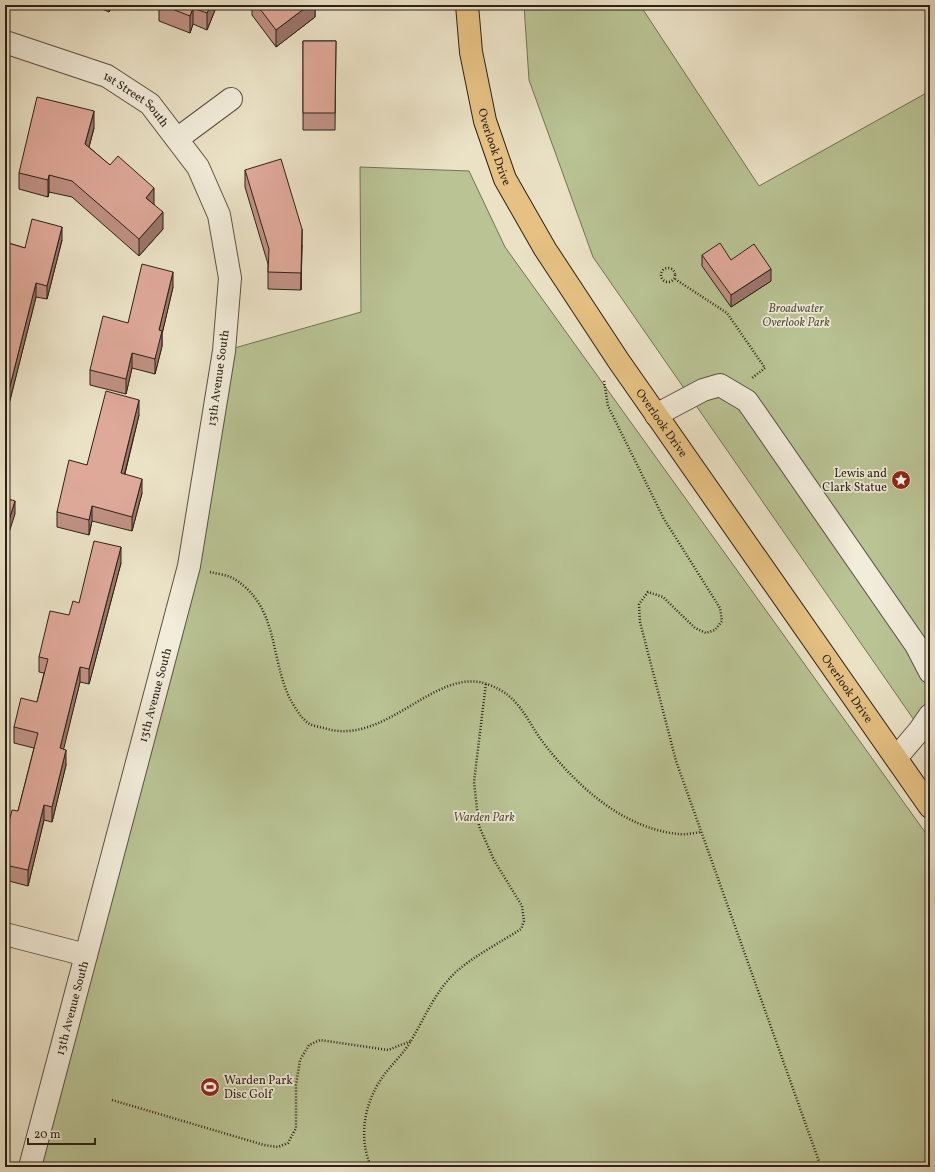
<svg xmlns="http://www.w3.org/2000/svg" width="935" height="1172" viewBox="0 0 935 1172" font-family="Vollkorn,serif">
  <style>
    .green { fill: #b9c394; stroke: #727256 }
    .lines { fill: none; stroke-linecap: round; stroke-linejoin: round }
    .minor-casing { stroke: #5b5143; stroke-width: 24 }
    .major-casing { stroke: #2b2117; stroke-width: 24 }
    .path { stroke: #2b2117; stroke-width: 2.5; stroke-dasharray: 1 2; stroke-linecap: butt }
    .minor { stroke: #f2ecda; stroke-width: 22 }
    .major { stroke: #e6c183; stroke-width: 22 }
    .wall { fill: #c09184; stroke: #2b2117 }
    .shaded-wall { fill: #9c766c; stroke: #2b2117 }
    .building { fill: #dfa99a; stroke: #2b2117 }
    .labels { text-anchor: middle; stroke-width: 3.5; stroke-linejoin: round; paint-order: stroke }
    .street-label { font-size: 12px; fill: #2b2117; stroke: #f2ecda }
    .park-label { font-size: 12px; font-style: italic; fill: #56523c; stroke: #f2ecda }
    .poi-label { font-size: 12px; fill: #2b2117; stroke: #f2ecda; text-anchor: end }
  </style>
  <rect width="100%" height="100%" fill="#ebe2c6"/>
  <filter id="stains"><feTurbulence type="fractalNoise" baseFrequency=".005" numOctaves="4"/><feColorMatrix values="0 0 0 0 .2 0 0 0 0 .09 0 0 0 0 .02 0 0 0 .5 -.17"/></filter>
  <radialGradient id="worn" r=".72"><stop offset=".6" stop-color="#630" stop-opacity="0"/><stop offset="1" stop-color="#630" stop-opacity=".3"/></radialGradient>
  <!-- green -->
  <g class="green">
    <path d="M 524,5 L 640,5 L 759,186 L 930,91 L 930,743 L 593,257 L 529,80 Z"/>
    <path d="M 360,167 L 469,171 L 505,247 L 930,839 L 930,1167 L 29,1167 L 189,566 L 224,351 L 361,312 Z"/>
  </g>
  <g class="lines">
    <defs>
      <g id="minor">
        <path id="s1" d="M 5,42 L 107,76 L 150,104 L 198,167 L 219,215 L 230,278 L 224,351 L 189,566 L 30,1167"/>
        <path d="M 177,139 L 231,99"/>
        <path d="M 656,415 L 703,390 L 720,385 L 747,401 L 916,645 L 930,672"/>
        <path d="M 896,758 L 919,731 L 930,715"/>
        <path d="M 5,934 L 86,955"/>
      </g>
      <g id="major">
        <path id="s2" d="M 467,5 L 471,52 L 485,121 L 505,179 L 545,249 L 618,360 L 930,807"/>
      </g>
    </defs>
    <!-- minor casing -->
    <use href="#minor" class="minor-casing"/>
    <!-- major casing -->
    <use href="#major" class="major-casing"/>
    <!-- path -->
    <g class="path">
      <circle cx="668" cy="275" r="7"/>
      <path d="M 675,279 L 727,313 L 765,368 L 752,378"/>
      <path d="M 604,381 L 608,406 L 664,519 L 720,608 L 722,621 L 715,630 L 706,633 L 695,628 L 663,597 L 648,592 L 639,604 L 640,622 L 676,761 L 821,1167"/>
      <path d="M 210,572 C 218,574 229,575 236,580 C 278,608 270,655 289,697 C 294,706 300,717 308,723 C 313,726 319,727 324,728 C 385,748 435,666 487,684 C 521,696 525,719 545,745 C 578,787 623,828 678,834 C 685,835 694,833 701,832"/>
      <path d="M 112,1100 L 264,1145 L 278,1147 L 288,1143 L 296,1128 L 296,1085 L 300,1060 L 309,1045 L 320,1040 L 388,1050 L 411,1041"/>
      <path d="M 371,1167 C 358,1137 364,1102 384,1075 C 393,1063 405,1052 412,1039 C 426,1015 436,990 457,971 C 474,956 501,942 521,929 L 524,921 L 522,906 L 494,860 L 479,826 L 474,782 L 486,683"/>
    </g>
    <!-- minor -->
    <use href="#minor" class="minor"/>
    <!-- major -->
    <use href="#major" class="major"/>
  </g>
  <!-- wall -->
  <g class="wall">
    <path d="M 93,5 L 112,5 L 109,12 Z"/>
    <path d="M 159,5 L 217,5 L 207,30 L 193,24 L 190,33 L 159,21 Z"/>
    <path d="M 252,5 L 315,5 L 315,17 L 276,47 L 252,15 Z"/>
    <path d="M 303,41 L 336,41 L 335,130 L 303,130 Z"/>
    <path d="M 94,128 L 89,147 L 154,204 L 163,229 L 139,256 L 72,197 L 49,192 L 48,197 L 19,189 L 19,173 Z"/>
    <path d="M 245,170 L 302,245 L 301,290 L 268,289 L 268,264 L 245,187 Z"/>
    <path d="M 62,240 L 47,299 L 36,297 L 9,404 L 5,403 L 5,242 L 25,248 Z"/>
    <path d="M 702,255 L 731,260 L 771,281 L 731,307 L 702,266 Z"/>
    <path d="M 173,287 L 162,334 L 162,346 L 155,374 L 132,368 L 126,394 L 90,385 L 90,370 L 128,323 Z"/>
    <path d="M 139,415 L 125,474 L 142,493 L 132,531 L 92,521 L 89,535 L 57,527 L 57,512 L 87,465 Z"/>
    <path d="M 121,563 L 89,684 L 80,682 L 63,749 L 66,765 L 52,822 L 44,820 L 28,886 L 5,880 L 5,834 L 6,834 L 18,811 L 34,748 L 14,743 L 14,727 L 37,702 L 44,673 L 39,672 L 39,657 L 79,603 Z"/>
  </g>
  <!-- shaded-wall -->
  <g class="shaded-wall">
    <path d="M 109,5 L 112,5 L 109,12 Z"/>
    <path d="M 211,5 L 217,5 L 207,30 L 207,13 Z"/>
    <path d="M 309,5 L 315,5 L 315,17 L 276,47 L 276,30 Z"/>
    <path d="M 193,8 L 193,24 L 190,33 L 190,16 Z"/>
    <path d="M 94,111 L 94,128 L 85,161 L 85,144 Z"/>
    <path d="M 49,175 L 49,192 L 48,197 L 48,180 Z"/>
    <path d="M 154,188 L 154,205 L 146,198 Z"/>
    <path d="M 163,212 L 163,229 L 139,256 L 139,239 Z"/>
    <path d="M 62,227 L 62,240 L 47,299 L 47,286 Z"/>
    <path d="M 302,229 L 302,245 L 301,290 L 301,273 Z"/>
    <path d="M 771,269 L 771,281 L 731,307 L 731,295 Z"/>
    <path d="M 173,272 L 173,287 L 162,334 L 162,346 L 155,374 L 155,359 L 159,330 Z"/>
    <path d="M 36,283 L 36,297 L 9,404 L 9,390 Z"/>
    <path d="M 132,353 L 132,368 L 126,394 L 126,379 Z"/>
    <path d="M 139,400 L 139,415 L 121,488 L 121,473 Z"/>
    <path d="M 142,479 L 142,493 L 132,531 L 132,517 Z"/>
    <path d="M 15,501 L 15,514 L 5,545 L 5,533 Z"/>
    <path d="M 92,506 L 92,521 L 89,535 L 89,520 Z"/>
    <path d="M 121,547 L 121,563 L 89,684 L 89,669 Z"/>
    <path d="M 80,667 L 80,682 L 60,764 L 60,748 Z"/>
    <path d="M 66,750 L 66,765 L 52,822 L 52,807 Z"/>
    <path d="M 44,805 L 44,820 L 28,886 L 28,870 Z"/>
  </g>
  <!-- building -->
  <g class="building">
    <path d="M 162,5 L 211,5 L 207,13 L 193,8 L 190,16 Z"/>
    <path d="M 257,5 L 309,5 L 276,30 Z"/>
    <path d="M 303,41 L 336,41 L 335,113 L 303,113 Z"/>
    <path d="M 37,97 L 94,111 L 85,144 L 110,165 L 118,156 L 154,188 L 146,198 L 163,212 L 139,239 L 72,181 L 49,175 L 48,180 L 19,173 Z"/>
    <path d="M 281,159 L 302,229 L 301,273 L 268,272 L 269,249 L 245,170 Z"/>
    <path d="M 32,219 L 62,227 L 47,286 L 36,283 L 9,390 L 5,389 L 5,242 L 25,248 Z"/>
    <path d="M 720,243 L 731,260 L 754,244 L 771,269 L 731,295 L 702,255 Z"/>
    <path d="M 142,264 L 173,272 L 159,330 L 162,331 L 155,359 L 132,353 L 126,379 L 90,370 L 103,316 L 128,323 Z"/>
    <path d="M 106,391 L 139,400 L 121,473 L 142,479 L 132,517 L 92,506 L 89,520 L 57,512 L 69,460 L 87,465 Z"/>
    <path d="M 5,498 L 15,501 L 5,533 Z"/>
    <path d="M 94,541 L 121,547 L 89,669 L 80,667 L 60,748 L 66,750 L 52,807 L 44,805 L 28,870 L 5,865 L 5,834 L 6,834 L 12,810 L 18,811 L 38,733 L 14,727 L 21,698 L 37,702 L 48,659 L 39,657 L 50,611 L 69,615 L 73,601 L 79,603 Z"/>
  </g>
  <!-- icons -->
  <defs>
    <symbol id="sight-disc" viewBox="-11 -11 22 22"><circle r="9.5" fill="#8f2418" stroke="#f2ecda"/><path d="M0-6L1.8-2.2L6-1.7L2.9 1.2L3.7 5.4L0 3.3L-3.7 5.4L-2.9 1.2L-6-1.7L-1.8-2.2Z" fill="#fff"/></symbol>
    <symbol id="stadium-disc" viewBox="-11 -11 22 22"><circle r="9.5" fill="#8f2418" stroke="#f2ecda"/><path d="M0-5a6.5 5 0 1 0 0 10a6.5 5 0 1 0 0-10ZM-3.5-1.8h7v3.6h-7Z" fill="#fff"/></symbol>
  </defs>
  <g fill-rule="evenodd">
    <use href="#sight-disc" x="890" y="469" width="22" height="22"/>
    <use href="#stadium-disc" x="199" y="1076" width="22" height="22"/>
  </g>
  <g class="labels">
    <!-- street labels -->
    <g class="street-label">
      <text dy="4" stroke="none"><textPath href="#s1" startOffset="145">1st Street South</textPath></text>
      <text dy="4" stroke="none"><textPath href="#s2" startOffset="145">Overlook Drive</textPath></text>
      <text transform="translate(218 378) rotate(-82)" y="4">13th Avenue South</text>
      <text dy="4" stroke="none"><textPath href="#s2" startOffset="469">Overlook Drive</textPath></text>
      <text dy="4" stroke="none"><textPath href="#s2" startOffset="793">Overlook Drive</textPath></text>
      <text transform="translate(155 695) rotate(-75)" y="4">13th Avenue South</text>
      <text transform="translate(72 1008) rotate(-75)" y="4">13th Avenue South</text>
    </g>
    <!-- park labels -->
    <g class="park-label">
      <text x="796" y="312">Broadwater<tspan x="796" dy="14">Overlook Park</tspan></text>
      <text x="484" y="821">Warden Park</text>
    </g>
    <!-- poi labels -->
    <g class="poi-label">
      <text x="887" y="477">Lewis and<tspan x="887" dy="14">Clark Statue</tspan></text>
      <text x="224" y="1084" text-anchor="start">Warden Park<tspan x="224" dy="14">Disc Golf</tspan></text>
    </g>
  </g>
  <!-- margin -->
  <rect width="935" height="1172" fill="none" stroke="#ebe2c6" stroke-width="20"/>
  <rect x="6" y="6" width="923" height="1160" fill="none" stroke="#2b2117" stroke-width="2"/>
  <rect x="10" y="10" width="915" height="1152" fill="none" stroke="#2b2117"/>
  <!-- scale -->
  <path d="M28 1138v6h67v-6" fill="none" stroke="#2b2117" stroke-width="2"/>
  <text x="34" y="1138" font-size="12" fill="#2b2117" stroke="#f2ecda" stroke-width="3" paint-order="stroke">20 m</text>
  <rect width="100%" height="100%" filter="url(#stains)"/>
  <rect width="100%" height="100%" fill="url(#worn)"/>
</svg>
